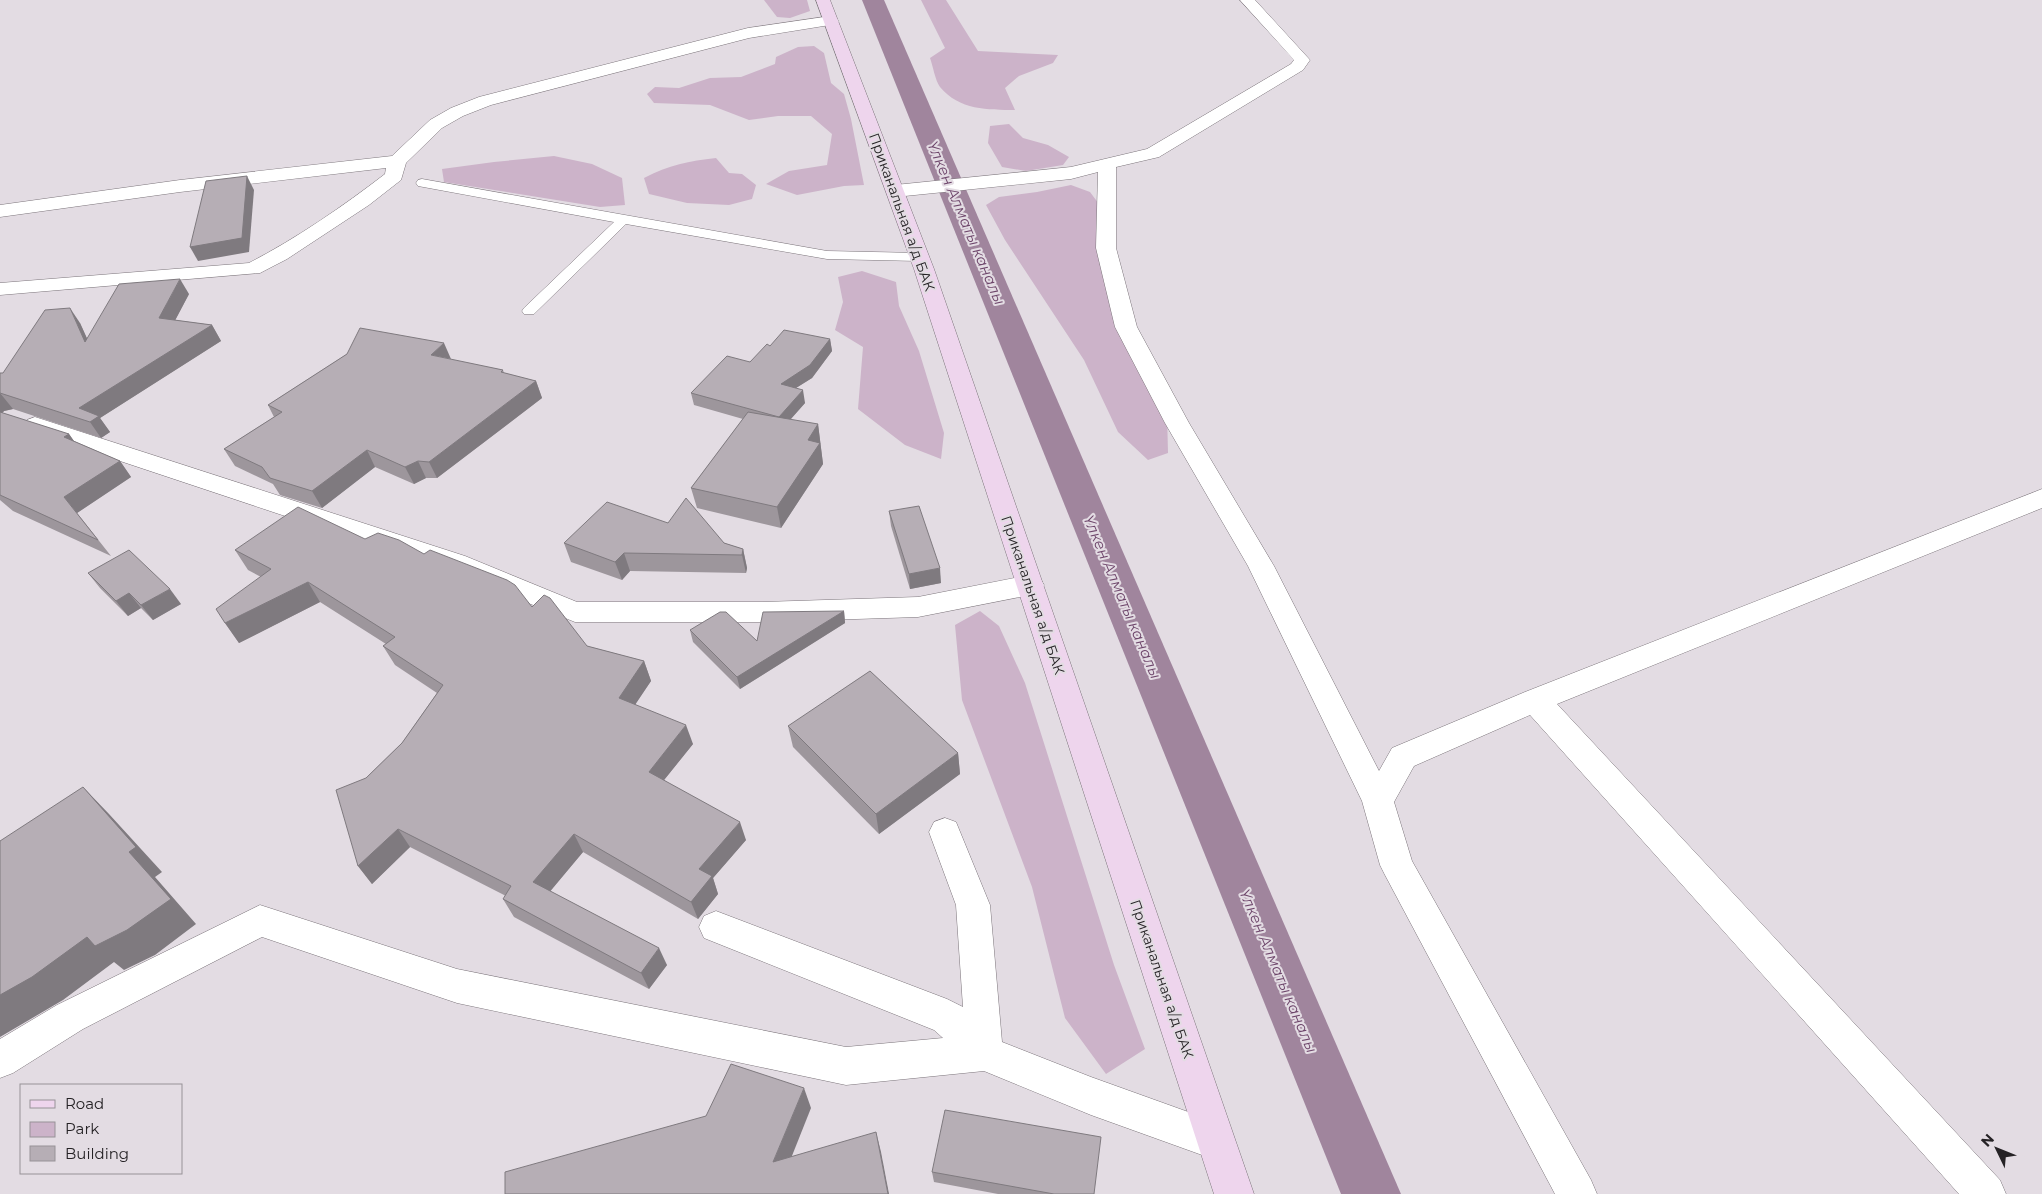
<svg xmlns="http://www.w3.org/2000/svg" width="2042" height="1194" viewBox="0 0 2042 1194" font-family="Montserrat,sans-serif">
  <style>
    .green { fill: #ccb3c9 }
    .lines { fill: none; stroke-linecap: round; stroke-linejoin: round }
    .canal { fill: #a0859d; fill-rule: evenodd }
    .service-casing { stroke: #7c757b; stroke-width: 1 }
    .minor-casing { stroke: #7c757b; stroke-width: 1 }
    .secondary-casing { stroke: #7c757b; stroke-width: 1 }
    .service { fill: #fff; fill-rule: evenodd }
    .minor { fill: #fff; fill-rule: evenodd }
    .secondary { fill: #eed5ed; fill-rule: evenodd }
    .wall { fill: #9d969c }
    .shaded-wall { fill: #7f7a7f }
    .building { fill: #b6aeb5; stroke: #7f7a7f }
    .labels { text-anchor: middle; stroke-width: 4; stroke-linejoin: round; paint-order: stroke }
    .street-label { font-size: 14px; fill: #252225; stroke: #e3dce3 }
    .water-label { font-size: 15px; font-style: italic; fill: #6d456a; stroke: #e3dce3 }
  </style>
  <rect width="100%" height="100%" fill="#e3dce3"/>
  <!-- green -->
  <g class="green">
    <path d="M 764,0 L 807,0 L 810,11 L 790,18 L 777,17 Z"/>
    <path d="M 921,0 L 946,0 L 978,51 L 1058,55 L 1053,63 L 1019,76 L 1005,88 L 1015,110 C 988,110 959,110 940,87 C 935,80 933,66 930,58 L 945,48 Z"/>
    <path d="M 814,46 L 824,53 L 831,83 L 844,94 L 851,119 L 864,185 L 844,186 L 797,195 L 766,184 L 789,171 L 827,165 L 832,134 L 811,116 L 778,116 L 749,120 L 710,105 L 654,103 L 647,94 L 655,87 L 679,88 L 710,78 L 741,77 L 775,64 L 776,57 L 798,47 Z"/>
    <path d="M 1009,124 L 1023,138 L 1048,145 L 1069,157 L 1063,165 L 1026,171 L 1002,167 L 988,143 L 990,126 Z"/>
    <path d="M 554,156 L 592,164 L 622,178 L 625,205 L 600,207 L 444,182 L 442,169 L 494,162 Z"/>
    <path d="M 716,158 L 729,173 L 742,174 L 756,185 L 752,199 L 729,205 L 687,203 L 649,194 L 644,178 C 669,165 689,161 716,158 Z"/>
    <path d="M 1071,185 L 1090,192 L 1099,204 L 1096,247 L 1167,413 L 1168,453 L 1148,460 L 1118,432 L 1084,360 L 1005,240 L 986,205 L 999,197 L 1037,192 Z"/>
    <path d="M 862,271 L 896,282 L 899,306 L 919,351 L 944,433 L 941,459 L 905,445 L 858,409 L 863,347 L 835,330 L 843,302 L 838,277 Z"/>
    <path d="M 980,611 L 999,626 L 1025,683 L 1114,965 L 1145,1049 L 1106,1074 L 1065,1018 L 1032,887 L 962,700 L 955,625 Z"/>
  </g>
  <g class="lines">
    <!-- canal -->
    <path class="canal" d="M 862,0 L 884,0 L 1401,1194 L 1341,1194 Z"/>
    <defs>
      <path id="service" d="M 422,179 L 827,251 L 919,253 L 925,257 L 919,261 L 827,259 L 626,224 L 534,314 L 524,314 L 522,311 L 524,308 L 614,222 L 418,186 L 416,183 L 418,180 Z"/>
      <g id="minor">
        <path d="M 1240,0 L 1255,0 L 1310,60 L 1303,70 L 1159,157 L 1116,167 L 1116,248 L 1137,327 L 1189,423 L 1274,566 L 1379,771 L 1392,748 L 1525,692 L 2042,489 L 2042,508 L 1557,704 L 2000,1180 L 2006,1194 L 1959,1194 L 1530,715 L 1414,766 L 1394,802 L 1412,861 L 1591,1180 L 1597,1194 L 1555,1194 L 1385,875 L 1380,865 L 1362,801 L 1248,566 L 1165,423 L 1115,327 L 1096,248 L 1098,172 L 1071,179 L 895,197 L 888,195 L 886,191 L 888,187 L 895,185 L 1071,167 L 1147,149 L 1291,64 L 1294,60 Z"/>
        <path d="M 831,16 L 836,18 L 839,21 L 836,24 L 749,38 L 491,105 L 463,116 L 442,128 L 406,163 L 401,180 L 369,205 L 287,259 L 260,273 L 0,295 L 0,283 L 249,263 C 297,238 342,207 385,174 L 386,168 L 180,192 L 0,217 L 0,205 L 180,180 L 392,156 L 430,120 L 451,108 L 479,97 L 748,28 Z"/>
        <path d="M 35,417 L 465,556 L 577,602 L 763,602 L 918,597 L 1030,575 L 1040,578 L 1044,585 L 1040,592 L 1030,595 L 918,617 L 763,622 L 575,622 L 447,570 L 27,430 L 23,425 L 27,420 Z"/>
        <path d="M 945,818 L 956,822 L 990,905 L 1002,1042 L 1091,1077 L 1230,1127 L 1235,1141 L 1230,1155 L 1216,1160 L 1091,1115 L 984,1071 L 846,1085 L 457,1003 L 262,937 L 83,1029 L 13,1073 L 0,1078 L 0,1039 L 57,1005 L 260,905 L 457,969 L 846,1047 L 943,1038 L 934,1030 L 704,938 L 699,927 L 704,916 L 716,911 L 947,999 L 963,1007 L 956,905 L 929,832 L 934,822 Z"/>
      </g>
      <path id="secondary" d="M 816,0 L 830,0 L 934,269 L 1254,1194 L 1214,1194 L 914,269 Z"/>
    </defs>
    <!-- service casing -->
    <use href="#service" class="service-casing"/>
    <!-- minor casing -->
    <use href="#minor" class="minor-casing"/>
    <!-- secondary casing -->
    <use href="#secondary" class="secondary-casing"/>
    <!-- service -->
    <use href="#service" class="service"/>
    <!-- minor -->
    <use href="#minor" class="minor"/>
    <!-- secondary -->
    <use href="#secondary" class="secondary"/>
  </g>
  <!-- wall -->
  <g class="wall">
    <path d="M 189,294 L 175,320 L 212,325 L 221,341 L 100,418 L 110,432 L 101,438 L 13,409 L 4,411 L 2,413 L 69,434 L 74,441 L 120,461 L 131,477 L 77,513 L 111,556 L 13,511 L 0,500 L 0,373 L 3,373 L 80,323 L 87,339 Z"/>
    <path d="M 830,339 L 832,351 L 812,378 L 796,388 L 805,403 L 790,420 L 818,424 L 823,464 L 781,528 L 697,508 L 691,488 L 743,419 L 694,405 L 691,393 L 750,362 L 770,346 Z"/>
    <path d="M 347,354 L 451,360 L 503,370 L 504,373 L 536,381 L 542,398 L 437,478 L 426,478 L 414,484 L 375,467 L 322,508 L 280,495 L 273,484 L 235,466 L 224,449 L 274,417 L 268,405 Z"/>
    <path d="M 889,511 L 941,583 L 910,589 L 891,526 Z"/>
    <path d="M 365,539 L 424,554 L 532,607 L 587,646 L 644,661 L 651,681 L 635,704 L 693,744 L 664,780 L 746,840 L 713,878 L 718,894 L 698,919 L 583,852 L 550,891 L 667,965 L 649,989 L 514,917 L 503,899 L 506,896 L 410,847 L 372,884 L 358,866 L 366,778 L 402,743 L 437,693 L 395,665 L 383,646 L 386,644 L 320,602 L 239,643 L 225,623 L 261,577 L 248,570 L 235,550 Z"/>
    <path d="M 564,543 L 724,543 L 743,549 L 747,568 L 746,573 L 630,571 L 622,580 L 571,562 Z"/>
    <path d="M 88,573 L 181,604 L 153,620 L 141,608 L 128,616 L 100,588 Z"/>
    <path d="M 844,611 L 845,623 L 740,689 L 693,642 L 690,630 L 757,641 Z"/>
    <path d="M 788,726 L 958,753 L 960,774 L 879,834 L 793,747 Z"/>
    <path d="M 932,1172 L 1094,1194 L 998,1194 L 934,1182 Z"/>
  </g>
  <!-- shaded-wall -->
  <g class="shaded-wall">
    <path d="M 247,176 L 254,190 L 249,252 L 198,261 L 190,247 Z"/>
    <path d="M 180,279 L 189,294 L 168,334 L 159,318 Z"/>
    <path d="M 70,308 L 80,323 L 96,358 L 85,342 Z"/>
    <path d="M 212,325 L 221,341 L 100,418 L 110,432 L 101,438 L 90,422 L 79,408 Z"/>
    <path d="M 830,339 L 832,351 L 812,378 L 783,396 L 781,384 Z"/>
    <path d="M 444,343 L 451,359 L 431,355 Z"/>
    <path d="M 536,381 L 542,398 L 437,478 L 429,462 Z"/>
    <path d="M 803,390 L 805,403 L 781,430 L 779,417 Z"/>
    <path d="M 0,393 L 13,409 L 4,411 L 0,416 Z"/>
    <path d="M 818,424 L 823,464 L 781,528 L 777,507 L 808,440 Z"/>
    <path d="M 69,434 L 80,450 L 64,437 Z"/>
    <path d="M 367,450 L 375,467 L 322,508 L 312,491 Z"/>
    <path d="M 120,461 L 131,477 L 77,513 L 64,497 Z"/>
    <path d="M 418,461 L 426,478 L 414,484 L 405,467 Z"/>
    <path d="M 743,549 L 747,568 L 746,573 L 742,555 Z"/>
    <path d="M 624,553 L 630,571 L 622,580 L 615,562 Z"/>
    <path d="M 940,568 L 941,583 L 910,589 L 909,574 Z"/>
    <path d="M 308,582 L 320,602 L 239,643 L 225,623 Z"/>
    <path d="M 170,589 L 181,604 L 153,620 L 141,605 Z"/>
    <path d="M 129,593 L 141,608 L 128,616 L 116,601 Z"/>
    <path d="M 844,611 L 845,623 L 740,689 L 737,677 Z"/>
    <path d="M 644,661 L 651,681 L 627,717 L 619,698 Z"/>
    <path d="M 686,725 L 693,744 L 656,790 L 649,772 Z"/>
    <path d="M 958,753 L 960,774 L 879,834 L 876,814 Z"/>
    <path d="M 83,787 L 109,814 L 162,872 L 155,877 L 196,924 L 155,955 L 124,970 L 114,962 L 63,1000 L 0,1037 L 0,995 L 129,852 Z"/>
    <path d="M 740,822 L 746,840 L 713,878 L 718,894 L 698,919 L 691,902 L 699,869 Z"/>
    <path d="M 398,829 L 410,847 L 372,884 L 358,866 Z"/>
    <path d="M 574,834 L 583,852 L 543,900 L 533,882 Z"/>
    <path d="M 659,948 L 667,965 L 649,989 L 641,973 Z"/>
    <path d="M 804,1088 L 811,1108 L 782,1181 L 773,1162 Z"/>
    <path d="M 876,1132 L 881,1152 L 889,1194 L 888,1194 Z"/>
  </g>
  <!-- building -->
  <g class="building">
    <path d="M 247,176 L 242,238 L 190,247 L 206,181 Z"/>
    <path d="M 180,279 L 159,318 L 212,325 L 79,408 L 99,416 L 90,422 L 0,393 L 0,373 L 3,373 L 45,310 L 70,308 L 85,342 L 119,284 Z"/>
    <path d="M 360,328 L 444,343 L 431,355 L 503,370 L 501,372 L 536,381 L 429,462 L 418,461 L 405,467 L 367,450 L 312,491 L 270,478 L 262,467 L 224,449 L 282,412 L 268,405 L 347,354 Z"/>
    <path d="M 784,330 L 830,339 L 810,365 L 781,384 L 803,390 L 779,417 L 691,393 L 727,356 L 750,362 L 767,344 L 770,346 Z"/>
    <path d="M 0,412 L 69,434 L 64,437 L 120,461 L 64,497 L 98,540 L 0,495 Z"/>
    <path d="M 748,412 L 818,424 L 808,440 L 820,443 L 777,507 L 691,488 Z"/>
    <path d="M 686,498 L 724,543 L 743,549 L 742,555 L 624,553 L 615,562 L 564,543 L 607,502 L 668,523 Z"/>
    <path d="M 919,506 L 940,568 L 909,574 L 889,511 Z"/>
    <path d="M 298,507 L 365,539 L 378,533 L 399,540 L 424,554 L 430,550 L 507,580 L 515,585 L 532,607 L 544,595 L 550,598 L 587,646 L 644,661 L 619,698 L 686,725 L 649,772 L 740,822 L 699,869 L 712,876 L 691,902 L 574,834 L 533,882 L 659,948 L 641,973 L 503,899 L 511,886 L 398,829 L 358,866 L 336,790 L 366,778 L 402,743 L 443,685 L 383,646 L 395,637 L 308,582 L 225,623 L 216,609 L 271,569 L 235,550 Z"/>
    <path d="M 129,550 L 170,589 L 141,605 L 129,593 L 116,601 L 88,573 Z"/>
    <path d="M 844,611 L 737,677 L 690,630 L 720,612 L 726,612 L 757,641 L 763,612 Z"/>
    <path d="M 870,671 L 958,753 L 876,814 L 788,726 Z"/>
    <path d="M 83,787 L 136,847 L 129,852 L 171,899 L 127,930 L 95,946 L 87,937 L 32,977 L 0,995 L 0,841 Z"/>
    <path d="M 731,1064 L 804,1088 L 773,1162 L 876,1132 L 888,1194 L 505,1194 L 505,1172 L 706,1116 Z"/>
    <path d="M 945,1110 L 1101,1137 L 1094,1194 L 1054,1194 L 932,1172 Z"/>
  </g>
  <g class="labels">
    <!-- street labels -->
    <g class="street-label">
      <text transform="translate(902 212) rotate(70)" y="5">Приканальная а/д БАК</text>
      <text transform="translate(1033 595) rotate(71)" y="5">Приканальная а/д БАК</text>
      <text transform="translate(1162 979) rotate(71)" y="5">Приканальная а/д БАК</text>
    </g>
    <!-- water labels -->
    <g class="water-label">
      <text transform="translate(966 223) rotate(67)" y="5">Үлкен Алматы каналы</text>
      <text transform="translate(1122 597) rotate(67)" y="5">Үлкен Алматы каналы</text>
      <text transform="translate(1278 971) rotate(67)" y="5">Үлкен Алматы каналы</text>
    </g>
  </g>
  <!-- legend -->
  <rect x="20" y="1084" width="162" height="90" fill="#e3dce3" stroke="#979297"/>
  <rect x="30" y="1100" width="25" height="8" fill="#eed5ed" stroke="#979297"/>
  <text x="65" y="1109" font-size="15" fill="#252225">Road</text>
  <rect x="30" y="1122" width="25" height="15" fill="#ccb3c9" stroke="#979297"/>
  <text x="65" y="1134" font-size="15" fill="#252225">Park</text>
  <rect x="30" y="1146" width="25" height="15" fill="#b6aeb5" stroke="#979297"/>
  <text x="65" y="1159" font-size="15" fill="#252225">Building</text>
  <!-- north arrow -->
  <g transform="translate(1997 1149) rotate(313)" stroke="#e3dce3" stroke-width="4" paint-order="stroke">
  <path d="M0-4L9 19L0 12L-9 19Z" fill="#252225"/>
  <text y="-8" font-size="14" font-weight="bold" text-anchor="middle" fill="#252225">N</text>
  </g>
</svg>
